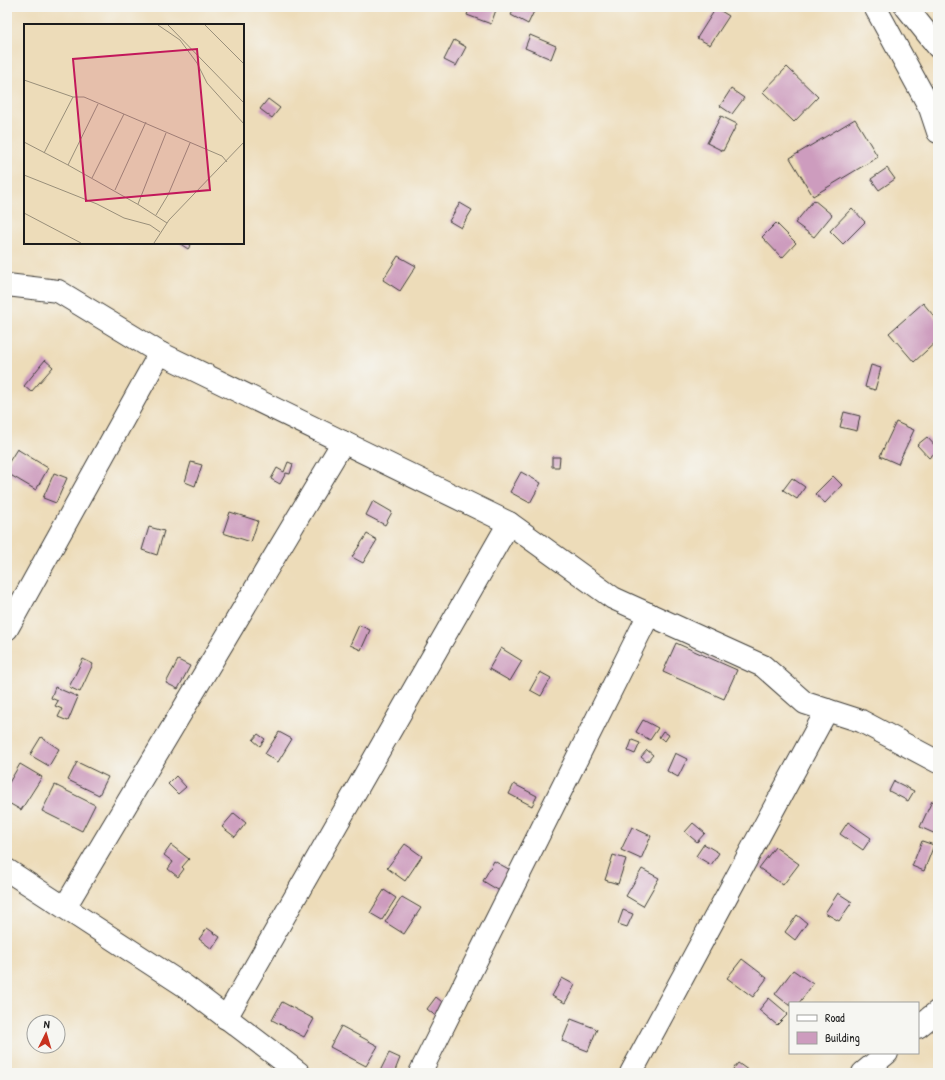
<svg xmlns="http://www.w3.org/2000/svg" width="945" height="1080" viewBox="0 0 945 1080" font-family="'Patrick Hand',sans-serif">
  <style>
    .building { fill: #cd9cbe }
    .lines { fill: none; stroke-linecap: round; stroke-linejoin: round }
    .minor-casing { stroke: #3b3934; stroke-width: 24 }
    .minor { stroke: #fff; stroke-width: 22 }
    .inset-road { fill: none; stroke: #998f7a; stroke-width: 1 }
    .view { fill: #c2185b; fill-opacity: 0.15; stroke: #c2185b; stroke-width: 2 }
    .inset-edge { fill: none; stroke: #1c1c1c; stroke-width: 2 }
  </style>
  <rect width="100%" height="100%" fill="#f6f6f2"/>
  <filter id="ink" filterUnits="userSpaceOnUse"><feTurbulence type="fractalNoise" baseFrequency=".025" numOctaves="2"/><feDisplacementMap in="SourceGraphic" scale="8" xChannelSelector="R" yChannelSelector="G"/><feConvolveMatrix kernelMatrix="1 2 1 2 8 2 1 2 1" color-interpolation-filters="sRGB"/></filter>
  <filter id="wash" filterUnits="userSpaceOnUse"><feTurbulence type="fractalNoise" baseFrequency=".012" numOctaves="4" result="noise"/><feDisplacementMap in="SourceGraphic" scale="16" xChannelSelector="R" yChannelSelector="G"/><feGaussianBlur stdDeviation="0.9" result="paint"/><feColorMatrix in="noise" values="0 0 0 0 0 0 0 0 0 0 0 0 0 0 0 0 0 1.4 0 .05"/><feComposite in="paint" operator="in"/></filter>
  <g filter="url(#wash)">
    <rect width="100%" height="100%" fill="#eddcb9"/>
    <g id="blocks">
      <!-- building -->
      <g class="building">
        <path d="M 470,7 L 497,7 L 491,24 L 467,15 Z"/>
        <path d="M 515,7 L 536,7 L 528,24 L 511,15 Z"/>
        <path d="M 716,8 L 729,16 L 710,45 L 697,38 Z"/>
        <path d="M 530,35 L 556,46 L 551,59 L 525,48 Z"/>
        <path d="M 454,40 L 466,47 L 456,66 L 444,60 Z"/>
        <path d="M 787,67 L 818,97 L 794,122 L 763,92 Z"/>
        <path d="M 731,89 L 744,98 L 732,114 L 720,106 Z"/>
        <path d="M 268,99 L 280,108 L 272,118 L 260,109 Z"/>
        <path d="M 721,116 L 737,124 L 723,151 L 707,143 Z"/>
        <path d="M 855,119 L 878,157 L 813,196 L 790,158 Z"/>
        <path d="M 887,168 L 895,179 L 879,190 L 871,179 Z"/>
        <path d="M 814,200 L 832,215 L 814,237 L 795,223 Z"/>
        <path d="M 460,203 L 472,210 L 461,228 L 449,221 Z"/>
        <path d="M 852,208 L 865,222 L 843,244 L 830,231 Z"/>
        <path d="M 776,223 L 796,243 L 782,258 L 762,237 Z"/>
        <path d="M 179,243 L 192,243 L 188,249 Z"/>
        <path d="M 398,256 L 416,266 L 400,291 L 383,280 Z"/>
        <path d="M 923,303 L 938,321 L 938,340 L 914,362 L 889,333 Z"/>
        <path d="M 45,360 L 53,367 L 31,392 L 24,386 Z"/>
        <path d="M 871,365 L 881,368 L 875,390 L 865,387 Z"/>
        <path d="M 844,412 L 860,416 L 857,431 L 840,427 Z"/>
        <path d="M 896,422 L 914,430 L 898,464 L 880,456 Z"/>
        <path d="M 927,437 L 938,449 L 938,450 L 929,458 L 917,445 Z"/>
        <path d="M 17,449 L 48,468 L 36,490 L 7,473 L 7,465 Z"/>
        <path d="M 552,457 L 560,457 L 559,467 L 552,467 Z"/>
        <path d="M 191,462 L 202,465 L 195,486 L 185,482 Z"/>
        <path d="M 288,462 L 293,464 L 290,474 L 286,473 L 280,484 L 271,479 L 277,468 L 284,472 Z"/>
        <path d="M 521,472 L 541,483 L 530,503 L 510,492 Z"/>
        <path d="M 54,473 L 67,478 L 56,503 L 43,498 Z"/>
        <path d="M 833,476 L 842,485 L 825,503 L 815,494 Z"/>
        <path d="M 792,478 L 805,487 L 797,499 L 783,490 Z"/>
        <path d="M 373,501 L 392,512 L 385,525 L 366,515 Z"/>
        <path d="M 230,512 L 258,521 L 251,542 L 223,533 Z"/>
        <path d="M 149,527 L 164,531 L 157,555 L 142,550 Z"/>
        <path d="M 367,534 L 377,540 L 363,563 L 352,557 Z"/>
        <path d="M 359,625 L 370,630 L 361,650 L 350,645 Z"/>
        <path d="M 676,643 L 737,670 L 724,699 L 663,672 Z"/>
        <path d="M 501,648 L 522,661 L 510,681 L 489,669 Z"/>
        <path d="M 83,659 L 93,664 L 80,692 L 69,687 Z"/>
        <path d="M 178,660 L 190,666 L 178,689 L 166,683 Z"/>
        <path d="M 540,672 L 551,678 L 541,696 L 530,690 Z"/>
        <path d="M 55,687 L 78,697 L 68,721 L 58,717 L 62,709 L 55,706 L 58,701 L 51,698 Z"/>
        <path d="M 643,720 L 658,728 L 650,740 L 636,732 Z"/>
        <path d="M 663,731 L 669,735 L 665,741 L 659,737 Z"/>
        <path d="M 279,732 L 292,739 L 278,762 L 265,754 Z"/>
        <path d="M 258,734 L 265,739 L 260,746 L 253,740 Z"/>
        <path d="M 41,737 L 59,749 L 49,766 L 30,755 Z"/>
        <path d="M 632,740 L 640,743 L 635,754 L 628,751 Z"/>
        <path d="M 647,750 L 653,755 L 647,762 L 641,757 Z"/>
        <path d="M 675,753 L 687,759 L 678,777 L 667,771 Z"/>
        <path d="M 77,762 L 108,777 L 99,795 L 68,780 Z"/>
        <path d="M 20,764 L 42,777 L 21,810 L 7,802 L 7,786 Z"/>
        <path d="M 176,776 L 186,787 L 178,794 L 168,784 Z"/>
        <path d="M 894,781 L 914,791 L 908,801 L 889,791 Z"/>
        <path d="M 514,784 L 537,796 L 532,806 L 509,794 Z"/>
        <path d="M 55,785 L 95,805 L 82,831 L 42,811 Z"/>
        <path d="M 932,801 L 938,804 L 938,835 L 920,827 Z"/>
        <path d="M 234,813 L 246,823 L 235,837 L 222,827 Z"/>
        <path d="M 848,822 L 871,838 L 863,850 L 840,834 Z"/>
        <path d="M 693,823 L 705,833 L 697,842 L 685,832 Z"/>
        <path d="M 632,827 L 651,836 L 641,859 L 621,850 Z"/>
        <path d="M 922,841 L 934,845 L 924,871 L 912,866 Z"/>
        <path d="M 405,844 L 422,856 L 405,881 L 387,868 Z"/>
        <path d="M 704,844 L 719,853 L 711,865 L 696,856 Z"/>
        <path d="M 171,845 L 189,859 L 182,867 L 184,869 L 178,877 L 168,869 L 173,862 L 164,855 Z"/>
        <path d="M 775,847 L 799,864 L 783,885 L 759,868 Z"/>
        <path d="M 613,855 L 626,859 L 618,884 L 605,880 Z"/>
        <path d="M 494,861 L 514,872 L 503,893 L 483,881 Z"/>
        <path d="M 642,869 L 659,878 L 643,906 L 626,896 Z"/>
        <path d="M 384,890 L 396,898 L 382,920 L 370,913 Z"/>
        <path d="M 838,893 L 852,902 L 839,921 L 825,913 Z"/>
        <path d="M 402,897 L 421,908 L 404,934 L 385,922 Z"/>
        <path d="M 623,910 L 633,914 L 627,927 L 618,924 Z"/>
        <path d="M 797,915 L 807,923 L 795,940 L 785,932 Z"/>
        <path d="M 207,928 L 220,937 L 212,949 L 199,939 Z"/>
        <path d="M 742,959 L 767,978 L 753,997 L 727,978 Z"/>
        <path d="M 793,970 L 813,984 L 799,1003 L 790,1003 L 790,1006 L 775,994 Z"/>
        <path d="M 562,978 L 575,985 L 565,1003 L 552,996 Z"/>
        <path d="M 436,997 L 447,1006 L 438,1018 L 427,1009 Z"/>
        <path d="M 769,998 L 788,1014 L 777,1025 L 759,1010 Z"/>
        <path d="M 282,1002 L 314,1019 L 304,1037 L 272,1020 Z"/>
        <path d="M 571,1019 L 597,1029 L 588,1051 L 562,1041 Z"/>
        <path d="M 341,1026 L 378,1046 L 366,1066 L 330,1047 Z"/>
        <path d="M 389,1053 L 400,1058 L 394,1073 L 379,1073 Z"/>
        <path d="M 738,1063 L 752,1073 L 730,1073 Z"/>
      </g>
    </g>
  </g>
  <g filter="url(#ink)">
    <use href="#blocks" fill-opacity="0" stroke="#3b3934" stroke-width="1"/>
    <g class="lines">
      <defs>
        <g id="minor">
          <path d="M 875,7 L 930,108 L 938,132"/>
          <path d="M 906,7 L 938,47"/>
          <path d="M 7,285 L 58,291 L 160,353 L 509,523 L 613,598 L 763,666 L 805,703 L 861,721 L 938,762"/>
          <path d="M 7,629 L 160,353"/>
          <path d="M 7,870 L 185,986 L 299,1073"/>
          <path d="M 65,907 L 343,442"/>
          <path d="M 226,1018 L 509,523"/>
          <path d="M 918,1027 L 938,1011"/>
          <path d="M 420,1073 L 649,614"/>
          <path d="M 631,1073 L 827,710"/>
          <path d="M 863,1073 L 887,1053"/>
        </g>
      </defs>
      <!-- minor casing -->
      <use href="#minor" class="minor-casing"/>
      <!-- minor -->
      <use href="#minor" class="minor"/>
    </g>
  </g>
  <!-- overview -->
  <g transform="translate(24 24)">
    <rect width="220" height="220" fill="#eddcb9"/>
    <path class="inset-road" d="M 134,1 L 156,16 L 173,39 L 183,59 L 220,100M 144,1 L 220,79M 181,1 L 220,40M 0,56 L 49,73 L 60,73 L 198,132 L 203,138M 74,80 L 44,141 L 115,181 L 143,199M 0,118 L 44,141M 20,129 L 49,73M 0,151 L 73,180 L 100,194 L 126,201 L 136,208M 68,154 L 100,90M 91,166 L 122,98M 114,180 L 142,109M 0,189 L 57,219M 132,191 L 144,171 L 166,119M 130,219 L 145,196 L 220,118"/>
    <path class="view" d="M 173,25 L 186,166 L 62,177 L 49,35 Z"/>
    <rect width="220" height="220" class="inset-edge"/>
  </g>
  <!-- margin -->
  <rect width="945" height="1080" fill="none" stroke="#f6f6f2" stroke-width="24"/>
  <!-- legend -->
  <rect x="789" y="1002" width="130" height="52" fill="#f6f6f2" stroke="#9f9f9c"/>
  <rect x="797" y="1015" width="20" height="6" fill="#ffffff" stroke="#9f9f9c"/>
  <text x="825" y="1022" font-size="12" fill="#1c1c1c">Road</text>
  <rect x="797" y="1032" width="20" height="12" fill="#cd9cbe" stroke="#9f9f9c"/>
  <text x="825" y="1042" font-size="12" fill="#1c1c1c">Building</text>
  <!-- north arrow -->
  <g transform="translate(46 1034) rotate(5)"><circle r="19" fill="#f6f6f2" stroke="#9f9f9c"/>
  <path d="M0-3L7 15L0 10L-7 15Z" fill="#c8321e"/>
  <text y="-6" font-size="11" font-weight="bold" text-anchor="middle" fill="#1c1c1c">N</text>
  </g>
</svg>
